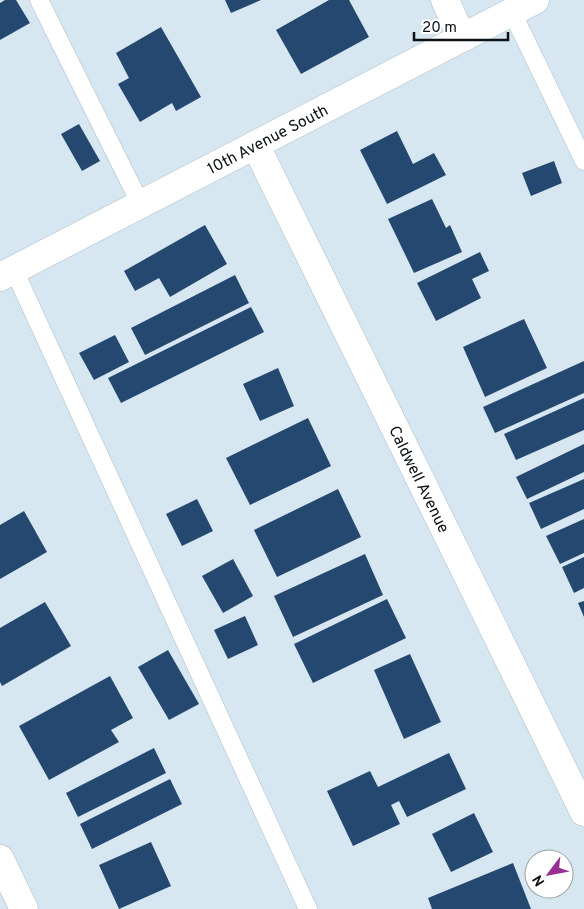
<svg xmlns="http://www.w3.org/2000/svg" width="584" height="909" viewBox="0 0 584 909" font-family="Overpass,sans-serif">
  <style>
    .building { fill: #254871 }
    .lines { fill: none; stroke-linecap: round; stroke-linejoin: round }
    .service-casing { stroke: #acbcc6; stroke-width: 19 }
    .minor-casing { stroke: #acbcc6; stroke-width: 29 }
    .tertiary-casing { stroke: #acbcc6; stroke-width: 29 }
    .service { stroke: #fff; stroke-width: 18 }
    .minor { stroke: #fff; stroke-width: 28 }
    .tertiary { stroke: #fff; stroke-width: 28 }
    .labels { text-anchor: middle; stroke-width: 5; stroke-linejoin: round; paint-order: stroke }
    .street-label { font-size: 16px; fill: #0b1114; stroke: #fff }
  </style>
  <rect width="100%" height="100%" fill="#d6e7f1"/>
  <!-- building -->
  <g class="building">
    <path d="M 5,0 L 16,0 L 30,23 L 0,40 L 0,3 Z"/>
    <path d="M 225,0 L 261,0 L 231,13 Z"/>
    <path d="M 329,0 L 349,0 L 369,37 L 301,74 L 276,30 Z"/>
    <path d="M 161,27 L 201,97 L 176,111 L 172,103 L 140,122 L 118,84 L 129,78 L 116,53 Z"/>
    <path d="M 79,124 L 100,161 L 82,171 L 61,134 Z"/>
    <path d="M 397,131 L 413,164 L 434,153 L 446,175 L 387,204 L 360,150 Z"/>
    <path d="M 554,161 L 562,183 L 531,196 L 522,173 Z"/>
    <path d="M 432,199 L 446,228 L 450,225 L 462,252 L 414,273 L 388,219 Z"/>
    <path d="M 205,225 L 227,264 L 170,297 L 159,278 L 135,291 L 124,271 Z"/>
    <path d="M 480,252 L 489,271 L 472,279 L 481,298 L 436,321 L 417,283 Z"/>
    <path d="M 235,275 L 249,303 L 145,355 L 131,328 Z"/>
    <path d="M 251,307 L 264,332 L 121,403 L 108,378 Z"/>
    <path d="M 524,319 L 547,368 L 485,397 L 463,347 Z"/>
    <path d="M 115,335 L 129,362 L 94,380 L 79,353 Z"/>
    <path d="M 584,361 L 584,393 L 495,433 L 483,407 Z"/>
    <path d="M 278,368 L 294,406 L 260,421 L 243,384 Z"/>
    <path d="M 584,398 L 584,430 L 516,460 L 504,434 Z"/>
    <path d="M 308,418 L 331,466 L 250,505 L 226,458 Z"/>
    <path d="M 584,444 L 584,472 L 527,499 L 516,477 Z"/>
    <path d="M 584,479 L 584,509 L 541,529 L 529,503 Z"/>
    <path d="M 338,489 L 361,537 L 277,577 L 254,530 Z"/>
    <path d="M 197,499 L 213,531 L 182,546 L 166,514 Z"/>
    <path d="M 24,511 L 47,552 L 0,579 L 0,525 Z"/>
    <path d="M 584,519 L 584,553 L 560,564 L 546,536 Z"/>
    <path d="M 365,554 L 383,595 L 293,637 L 274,596 Z"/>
    <path d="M 584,557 L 584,588 L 574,593 L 562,567 Z"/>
    <path d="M 233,559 L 253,596 L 223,613 L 202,576 Z"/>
    <path d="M 387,599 L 406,638 L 313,683 L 294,644 Z"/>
    <path d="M 584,601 L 584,617 L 578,603 Z"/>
    <path d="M 45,602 L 71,646 L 2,686 L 0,682 L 0,628 Z"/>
    <path d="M 245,616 L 258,645 L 228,659 L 214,630 Z"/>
    <path d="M 168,650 L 199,704 L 169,720 L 138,667 Z"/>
    <path d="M 410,654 L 441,722 L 404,739 L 374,670 Z"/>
    <path d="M 110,676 L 133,718 L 111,730 L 119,742 L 49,780 L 19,726 Z"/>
    <path d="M 154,748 L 166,773 L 78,817 L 66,793 Z"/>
    <path d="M 449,753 L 466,789 L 407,817 L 399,801 L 391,805 L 400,824 L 353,846 L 327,791 L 370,771 L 378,787 Z"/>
    <path d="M 170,779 L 182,804 L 92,849 L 80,824 Z"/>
    <path d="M 474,813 L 493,852 L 451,872 L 432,834 Z"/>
    <path d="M 151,842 L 171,886 L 119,909 L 99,865 Z"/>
    <path d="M 513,863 L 531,909 L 432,909 L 428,898 Z"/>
  </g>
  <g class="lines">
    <defs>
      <g id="service">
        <path d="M 39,0 L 141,205"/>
        <path d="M 512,12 L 584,161"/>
        <path d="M 14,270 L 308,909"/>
      </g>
      <g id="minor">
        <path d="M 445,0 L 462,38"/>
        <path id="s1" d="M 256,146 L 584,812"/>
        <path d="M 0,859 L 24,909"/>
      </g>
      <g id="tertiary">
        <path id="s2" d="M 0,277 L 535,0"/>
      </g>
    </defs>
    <!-- service casing -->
    <use href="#service" class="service-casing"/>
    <!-- minor casing -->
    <use href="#minor" class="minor-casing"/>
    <!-- tertiary casing -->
    <use href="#tertiary" class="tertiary-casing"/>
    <!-- service -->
    <use href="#service" class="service"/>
    <!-- minor -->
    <use href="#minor" class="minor"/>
    <!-- tertiary -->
    <use href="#tertiary" class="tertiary"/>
  </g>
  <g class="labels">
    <!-- street labels -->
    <g class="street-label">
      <text dy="6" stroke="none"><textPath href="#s2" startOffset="301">10th Avenue South</textPath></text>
      <text dy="6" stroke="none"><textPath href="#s1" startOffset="371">Caldwell Avenue</textPath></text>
    </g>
  </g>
  <!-- north arrow -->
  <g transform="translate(549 874) rotate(238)"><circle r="24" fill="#ffffff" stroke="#9da0a1"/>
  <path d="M0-4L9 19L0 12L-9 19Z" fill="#983093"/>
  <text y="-8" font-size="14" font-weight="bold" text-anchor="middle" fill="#0b1114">N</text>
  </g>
  <!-- scale -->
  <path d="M414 32v8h94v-8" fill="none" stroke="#0b1114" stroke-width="2.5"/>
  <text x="422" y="32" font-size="15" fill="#0b1114" stroke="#ffffff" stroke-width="4" paint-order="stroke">20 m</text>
</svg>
